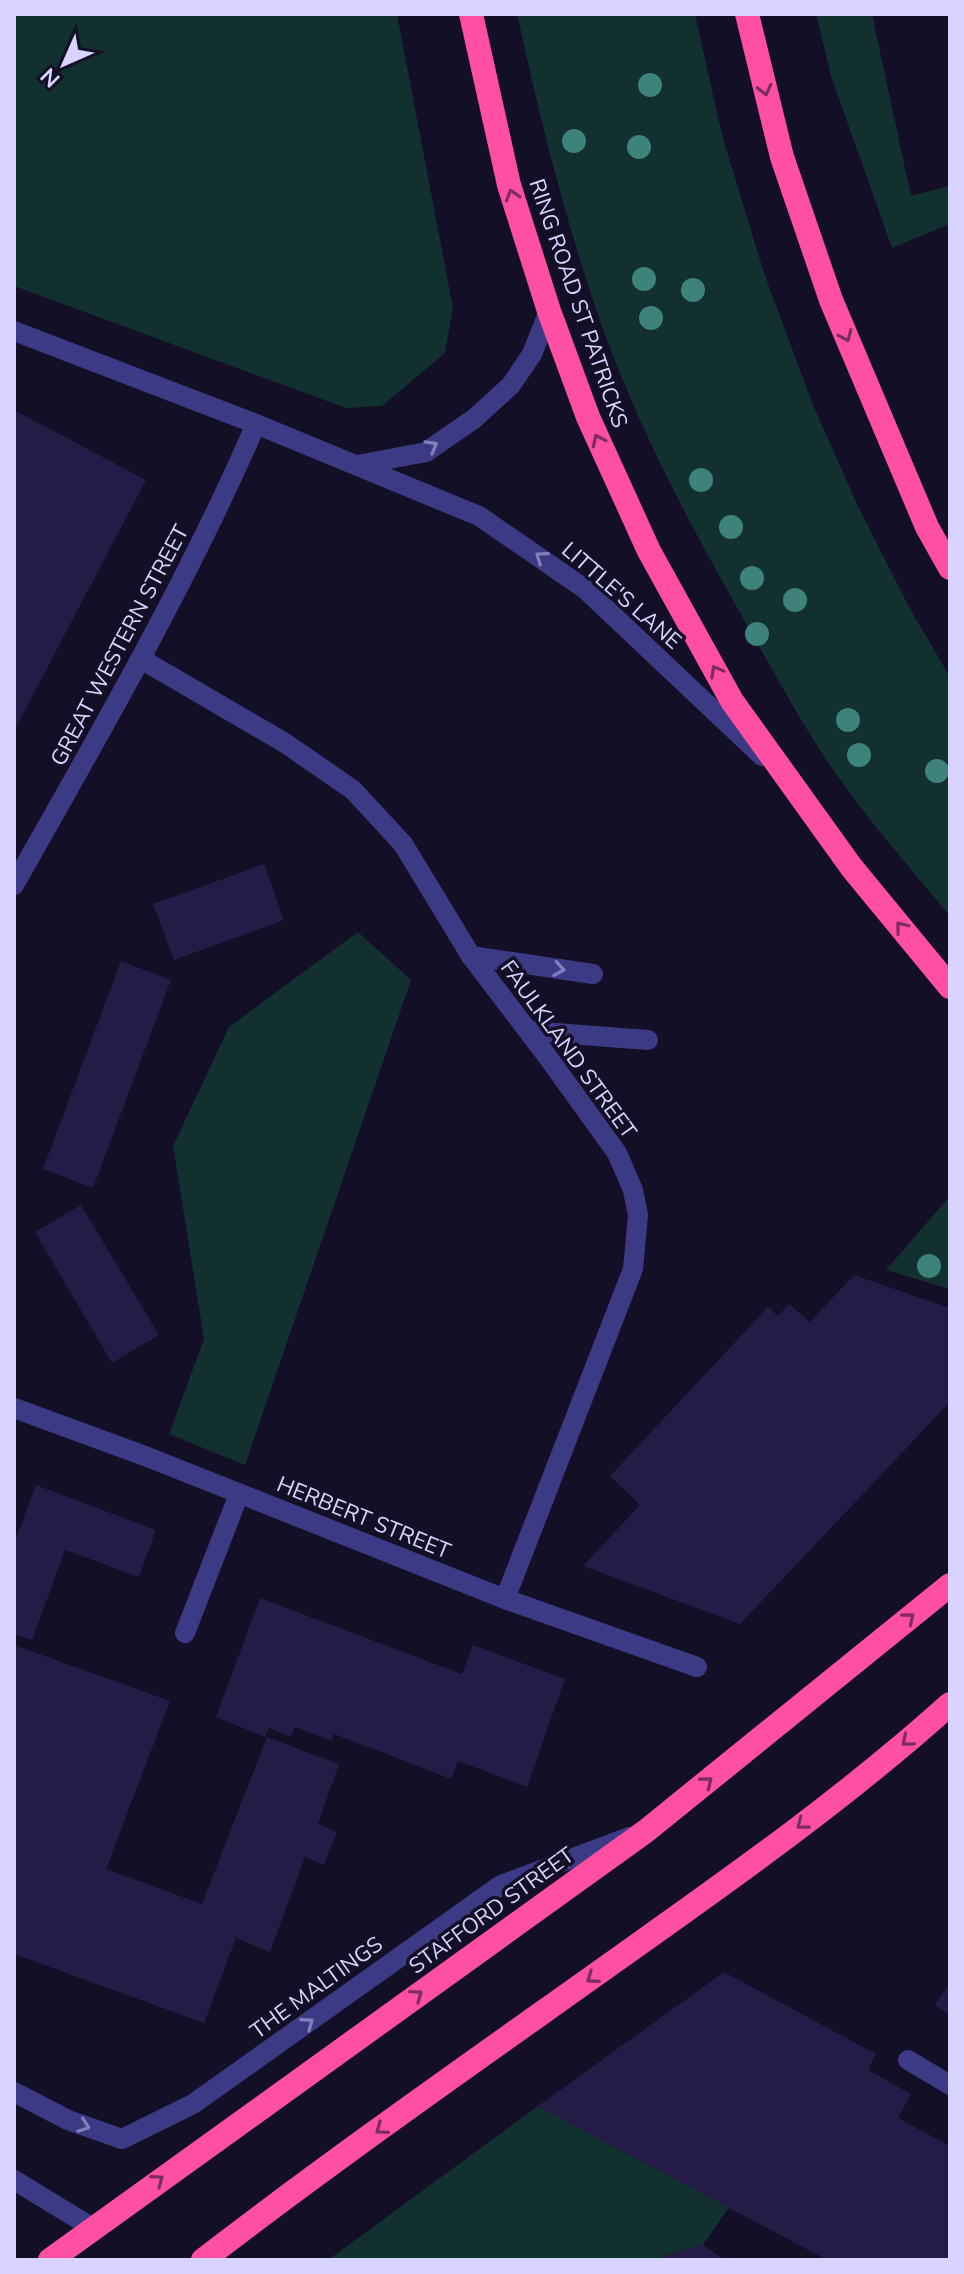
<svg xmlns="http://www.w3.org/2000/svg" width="964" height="2274" viewBox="0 0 964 2274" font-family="'Nunito Sans',sans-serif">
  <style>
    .green { fill: #12302f }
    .building { fill: #241b47 }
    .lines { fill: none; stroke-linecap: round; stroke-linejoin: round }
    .minor { stroke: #3d3a85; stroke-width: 20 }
    .highway { stroke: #ff4fa3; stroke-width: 24 }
    .tree { fill: #3d827b }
    .oneway { stroke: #7d2c5e }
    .oneway2 { stroke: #837fbc }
    .labels { text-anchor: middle; stroke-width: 7; stroke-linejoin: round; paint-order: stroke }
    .street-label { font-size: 22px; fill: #d9d4ff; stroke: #130f26 }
  </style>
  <rect width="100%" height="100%" fill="#130f26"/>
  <!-- green -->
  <g class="green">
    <path d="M 14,14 L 397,14 L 453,308 L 445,353 L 382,406 L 346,408 L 14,286 Z"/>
    <path d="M 517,14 L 695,14 L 722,135 L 764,273 L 813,405 L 857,504 L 910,609 L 950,677 L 950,916 C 903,860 855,805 816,744 C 787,698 761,649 734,602 C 683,512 636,421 601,324 C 566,223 540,119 517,14 Z"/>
    <path d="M 816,14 L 872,14 L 911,196 L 950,186 L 950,224 L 892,248 L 831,76 Z"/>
    <path d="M 358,932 L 411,980 L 245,1465 L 169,1434 L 204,1339 L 173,1146 L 229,1027 Z"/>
    <path d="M 950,1196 L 950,1289 L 886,1270 Z"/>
    <path d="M 538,2106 L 729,2207 L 703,2245 L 666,2255 L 662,2260 L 328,2260 Z"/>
  </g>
  <!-- building -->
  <g class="building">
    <path d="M 14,410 L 146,480 L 14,731 Z"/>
    <path d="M 264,864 L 284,920 L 174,960 L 153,904 Z"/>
    <path d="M 121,961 L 171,980 L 93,1188 L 43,1169 Z"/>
    <path d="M 81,1205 L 159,1335 L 112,1363 L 35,1232 Z"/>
    <path d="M 854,1275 L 950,1308 L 950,1402 L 740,1624 L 583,1566 L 640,1505 L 610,1476 L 768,1307 L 778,1316 L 789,1304 L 810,1322 Z"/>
    <path d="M 36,1485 L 156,1530 L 139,1577 L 65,1550 L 32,1640 L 14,1634 L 14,1543 Z"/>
    <path d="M 260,1598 L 462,1674 L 473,1645 L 565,1679 L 527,1787 L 458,1761 L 451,1779 L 334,1734 L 332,1741 L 295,1727 L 291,1737 L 269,1728 L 265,1737 L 216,1717 Z"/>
    <path d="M 17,1646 L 170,1701 L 106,1869 L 202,1904 L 267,1737 L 339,1764 L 318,1824 L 337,1832 L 324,1865 L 305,1857 L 270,1952 L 236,1938 L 204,2023 L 14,1954 L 14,1654 Z"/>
    <path d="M 724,1972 L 876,2054 L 868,2070 L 911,2094 L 898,2118 L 950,2146 L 950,2260 L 827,2260 L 538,2106 Z"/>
    <path d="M 950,1983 L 950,2016 L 935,2005 Z"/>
    <path d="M 703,2245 L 725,2260 L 662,2260 L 666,2255 Z"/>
  </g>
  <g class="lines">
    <!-- minor -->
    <g class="minor">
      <path d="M 14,331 L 256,424 L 479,516 L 585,589 L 762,756"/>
      <path d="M 358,465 L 426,452 L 475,418 L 511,385 L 532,354 L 549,311"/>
      <path d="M 141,659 L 285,743 L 353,790 L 403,844 L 471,956 L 547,1056 L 617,1153 L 633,1190 L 638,1215 L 633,1269 L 505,1599"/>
      <path d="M 14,885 C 100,733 187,583 256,424"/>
      <path d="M 471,956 L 593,974"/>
      <path d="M 529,1031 L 648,1040"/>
      <path d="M 14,1408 L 145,1456 L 505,1599 L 697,1667"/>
      <path d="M 185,1633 L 239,1494"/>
      <path d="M 908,2060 L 950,2085"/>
      <path d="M 14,2092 L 68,2120 L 122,2139 L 193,2104 L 501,1885 L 629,1837"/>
      <path d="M 14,2180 L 93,2228"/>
    </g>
    <!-- highway -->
    <g class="highway">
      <path d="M 471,14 L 509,185 L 549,311 L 588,417 L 649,551 L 732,701 L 852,868 L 950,987"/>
      <path d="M 747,14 L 782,157 L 831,300 L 927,527 L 950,568"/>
      <path d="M 50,2260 L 646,1831 L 950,1585"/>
      <path d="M 203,2260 C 342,2153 486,2053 629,1951 C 739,1873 850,1794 950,1704"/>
    </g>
  </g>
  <!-- trees -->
  <g class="tree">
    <circle cx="650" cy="85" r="12"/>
    <circle cx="574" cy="141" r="12"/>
    <circle cx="639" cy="147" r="12"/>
    <circle cx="644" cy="279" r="12"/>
    <circle cx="693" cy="290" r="12"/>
    <circle cx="651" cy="318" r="12"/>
    <circle cx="701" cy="480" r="12"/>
    <circle cx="731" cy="527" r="12"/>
    <circle cx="752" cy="578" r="12"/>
    <circle cx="795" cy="600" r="12"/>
    <circle cx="757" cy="634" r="12"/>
    <circle cx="848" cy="720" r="12"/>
    <circle cx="859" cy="755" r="12"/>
    <circle cx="937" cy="771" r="12"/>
    <circle cx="929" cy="1266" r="12"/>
  </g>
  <!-- one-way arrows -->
  <defs><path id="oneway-chevron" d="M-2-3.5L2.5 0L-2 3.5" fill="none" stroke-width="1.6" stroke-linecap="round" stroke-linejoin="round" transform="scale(2)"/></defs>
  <g class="oneway">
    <use href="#oneway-chevron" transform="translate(765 90) rotate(76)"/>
    <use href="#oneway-chevron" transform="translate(512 195) rotate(-107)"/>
    <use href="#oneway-chevron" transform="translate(846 336) rotate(67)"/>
    <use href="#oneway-chevron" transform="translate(598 440) rotate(-115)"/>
    <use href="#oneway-chevron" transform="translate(716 671) rotate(-119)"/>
    <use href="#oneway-chevron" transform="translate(901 927) rotate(-129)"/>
    <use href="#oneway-chevron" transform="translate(909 1618) rotate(-39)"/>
    <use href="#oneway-chevron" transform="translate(907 1741) rotate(140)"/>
    <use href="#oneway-chevron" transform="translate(707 1782) rotate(-39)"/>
    <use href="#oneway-chevron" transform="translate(802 1824) rotate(142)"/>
    <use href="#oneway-chevron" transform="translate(592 1978) rotate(144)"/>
    <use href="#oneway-chevron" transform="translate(417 1995) rotate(-36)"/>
    <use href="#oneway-chevron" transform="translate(381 2129) rotate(144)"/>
    <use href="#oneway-chevron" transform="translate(158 2180) rotate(-36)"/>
  </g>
  <g class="oneway2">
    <use href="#oneway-chevron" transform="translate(432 446) rotate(-29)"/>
    <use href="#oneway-chevron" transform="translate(541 557) rotate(-145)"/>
    <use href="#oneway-chevron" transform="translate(559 969) rotate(9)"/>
    <use href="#oneway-chevron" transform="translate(308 2023) rotate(-36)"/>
    <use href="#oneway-chevron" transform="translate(84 2126) rotate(20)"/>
  </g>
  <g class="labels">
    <!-- street labels -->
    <g class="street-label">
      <text transform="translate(579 303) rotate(71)" y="8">RING ROAD ST PATRICKS</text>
      <text transform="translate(622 595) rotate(41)" y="8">LITTLE'S LANE</text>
      <text transform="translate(119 645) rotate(-62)" y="8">GREAT WESTERN STREET</text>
      <text transform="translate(569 1049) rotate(54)" y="8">FAULKLAND STREET</text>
      <text transform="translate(364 1517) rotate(22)" y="8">HERBERT STREET</text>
      <text transform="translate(491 1910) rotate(-36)" y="8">STAFFORD STREET</text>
      <text transform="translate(316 1987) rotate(-36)" y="8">THE MALTINGS</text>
    </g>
  </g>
  <!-- border -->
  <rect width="964" height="2274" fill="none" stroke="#d9d4ff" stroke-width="32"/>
  <!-- north arrow -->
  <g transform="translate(64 64) rotate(225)" stroke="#130f26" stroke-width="6" paint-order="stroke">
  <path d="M0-6L14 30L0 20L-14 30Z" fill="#d9d4ff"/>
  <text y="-12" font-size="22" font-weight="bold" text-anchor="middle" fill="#d9d4ff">N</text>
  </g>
</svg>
